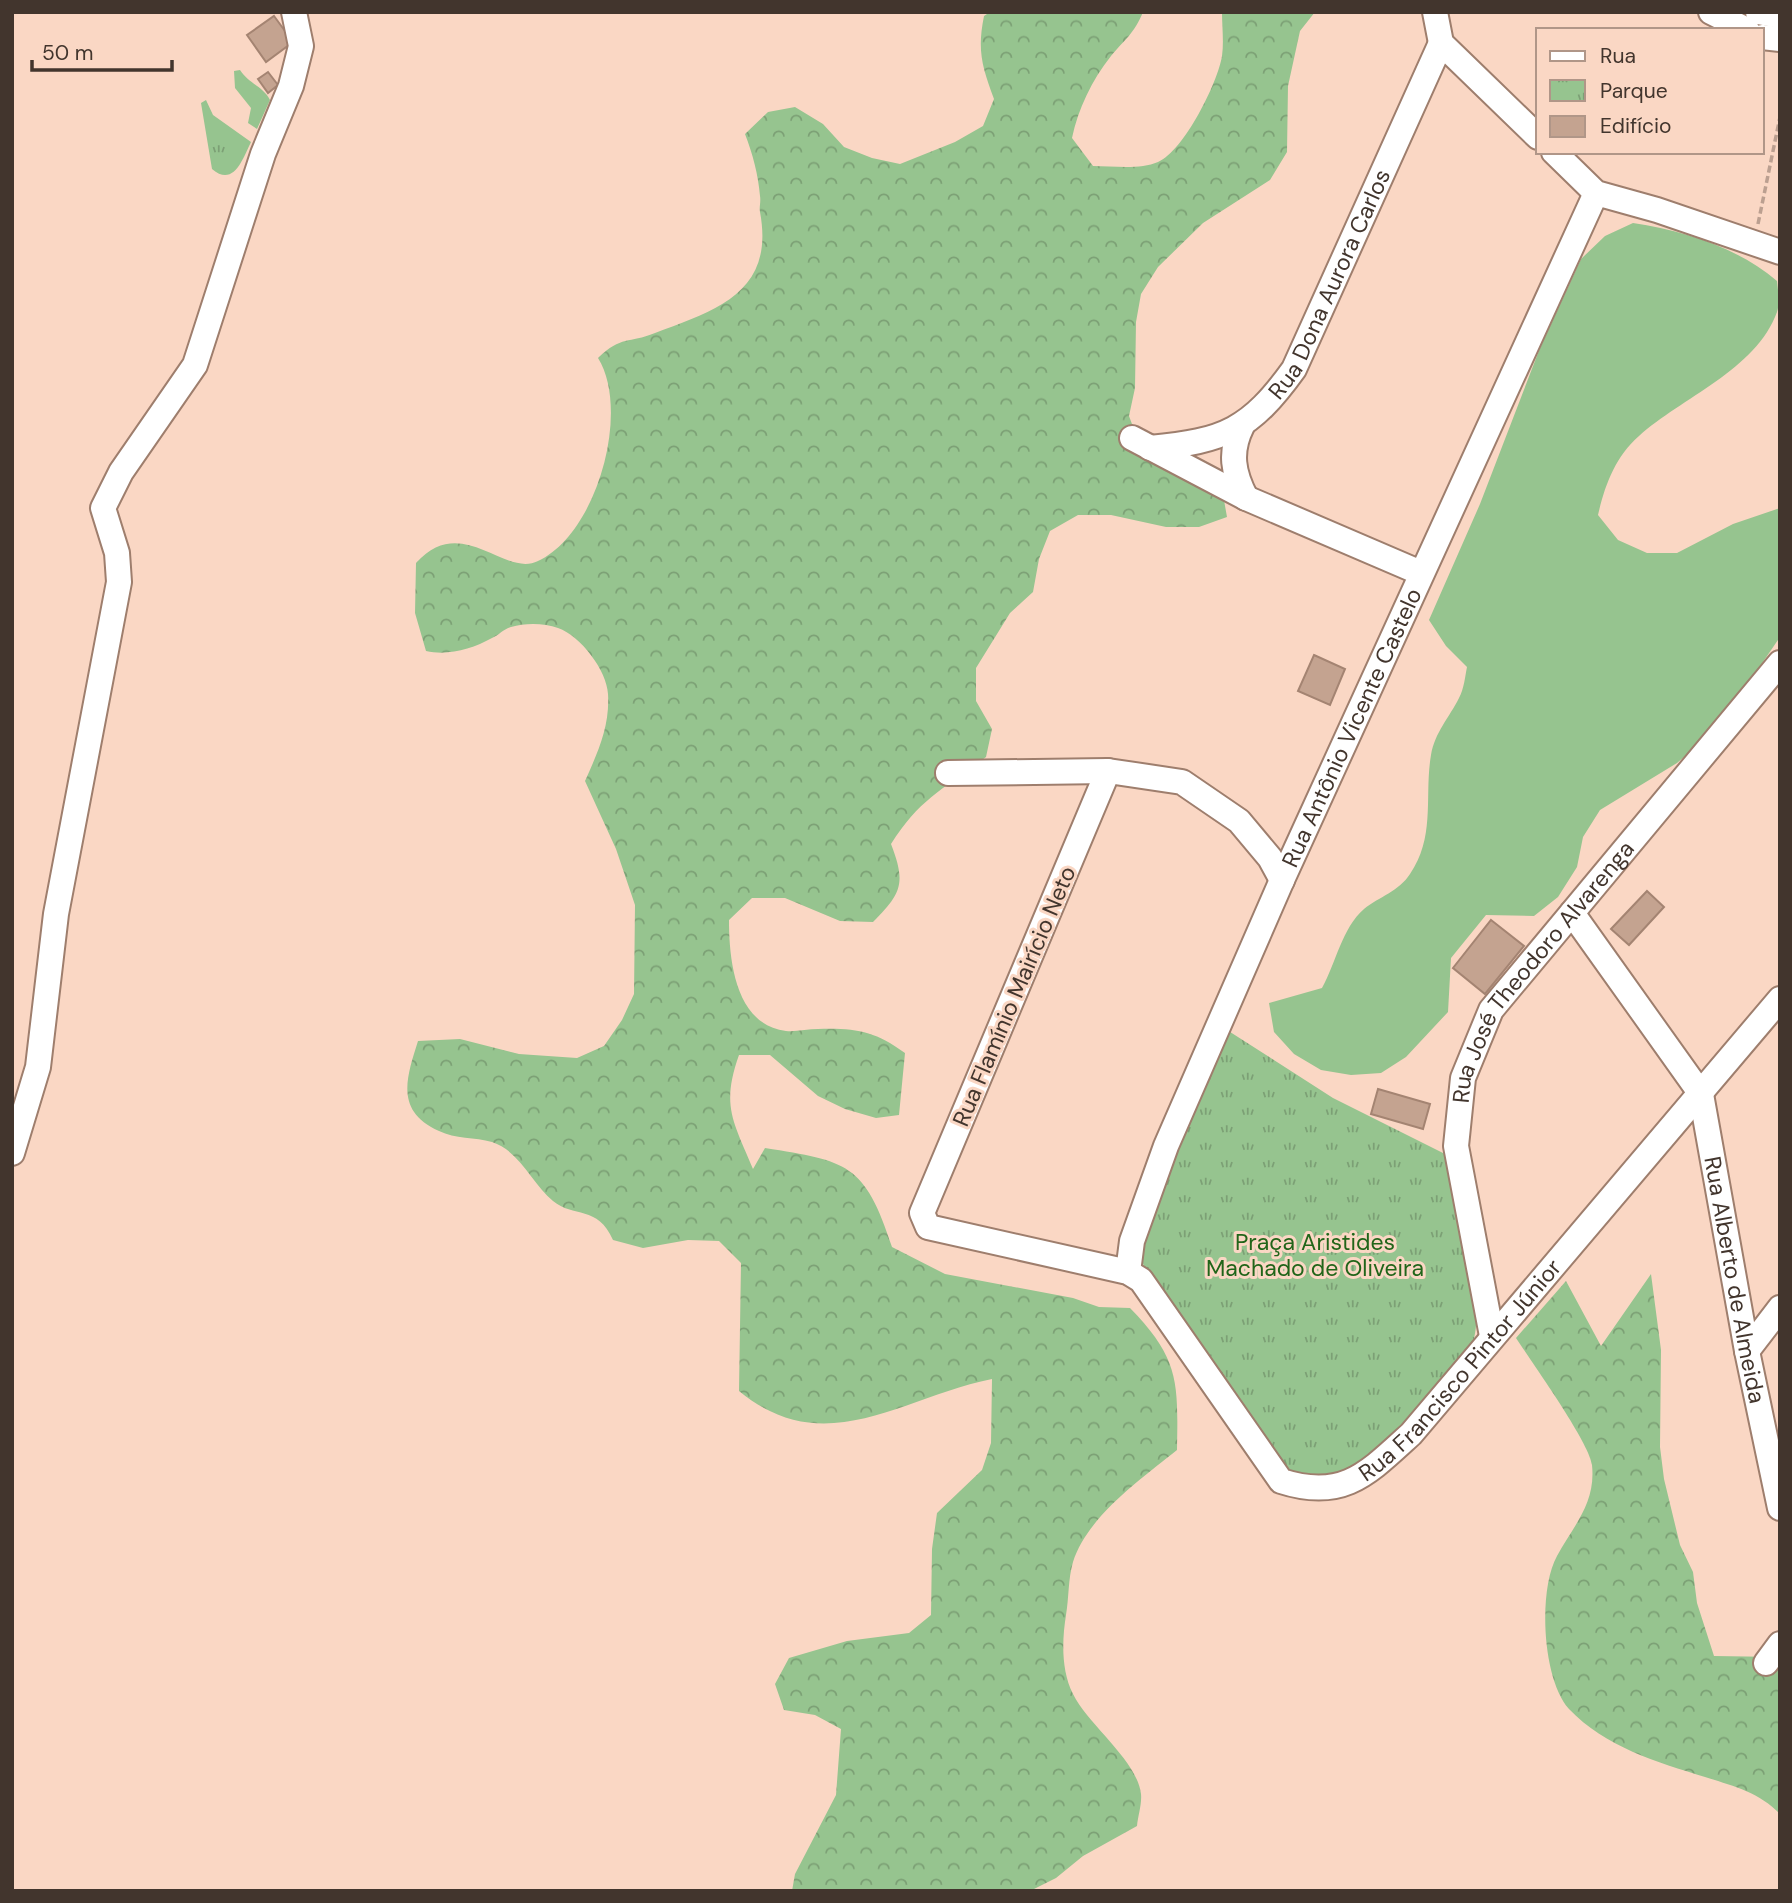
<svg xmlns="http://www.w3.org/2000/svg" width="1792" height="1903" viewBox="0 0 1792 1903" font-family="'DM Sans',sans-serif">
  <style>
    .green { fill: #96c48f }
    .forest { fill: url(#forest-crowns) }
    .park { fill: url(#park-tufts) }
    .building { fill: #c4a390; stroke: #a48472; stroke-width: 2 }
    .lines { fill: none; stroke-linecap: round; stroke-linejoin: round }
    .minor-casing { stroke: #9e7e6d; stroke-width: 28 }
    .path { stroke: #bb9f90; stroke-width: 3.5; stroke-dasharray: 7 3.5; stroke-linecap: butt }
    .minor { stroke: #fff; stroke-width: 24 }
    .labels { text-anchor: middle; stroke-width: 6; stroke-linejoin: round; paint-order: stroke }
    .street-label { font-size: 23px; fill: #42352d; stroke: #fad7c4 }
    .park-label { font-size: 23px; fill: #216519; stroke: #fad7c4 }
  </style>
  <defs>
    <pattern id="forest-crowns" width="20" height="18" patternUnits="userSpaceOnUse" patternTransform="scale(1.75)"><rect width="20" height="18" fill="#96c48f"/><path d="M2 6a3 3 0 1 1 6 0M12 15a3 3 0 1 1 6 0" fill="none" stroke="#7ca075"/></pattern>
    <pattern id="park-tufts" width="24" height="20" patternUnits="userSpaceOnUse" patternTransform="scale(1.75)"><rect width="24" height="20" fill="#96c48f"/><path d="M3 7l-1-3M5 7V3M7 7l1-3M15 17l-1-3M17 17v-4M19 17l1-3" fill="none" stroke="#7ca075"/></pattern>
  </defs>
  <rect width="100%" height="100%" fill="#fad7c4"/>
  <!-- green -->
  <g class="green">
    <path d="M 240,70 C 249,84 263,86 270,100 L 257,129 L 248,123 L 251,108 L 235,88 L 234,71 Z"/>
    <path d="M 206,100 L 213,115 L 251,142 C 243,158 234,188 212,169 L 201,103 Z"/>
    <path d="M 1633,223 C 1684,231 1737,247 1777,281 C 1778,290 1780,304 1777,312 C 1756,370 1681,398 1639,436 C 1615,457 1605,485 1598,515 L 1618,540 L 1647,553 L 1677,553 L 1733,524 L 1780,508 L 1780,637 L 1741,694 L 1701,742 L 1677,763 L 1600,810 L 1583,837 L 1577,867 L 1558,897 L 1534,916 L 1486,915 L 1451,958 L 1448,1012 L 1406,1057 L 1381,1073 L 1351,1075 L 1321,1070 L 1294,1054 L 1274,1032 L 1269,1003 L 1322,988 C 1336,963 1342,928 1364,909 C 1379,897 1399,891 1410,874 C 1436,836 1424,796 1431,755 C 1435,732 1449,718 1459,698 C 1464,689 1465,677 1467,667 L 1446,646 L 1429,620 L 1480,504 L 1540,348 L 1581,259 L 1605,236 Z"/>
  </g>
  <!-- forest -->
  <g class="forest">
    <path d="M 990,12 L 1143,12 C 1134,34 1125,39 1111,56 C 1092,80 1078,109 1072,138 L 1093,166 C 1113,166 1140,170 1158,162 C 1184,151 1218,82 1222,56 C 1224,42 1222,26 1222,12 L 1315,12 L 1300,31 L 1288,86 L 1287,152 L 1270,180 L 1203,223 L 1158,267 L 1141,294 L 1136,322 L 1135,388 L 1129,416 L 1139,443 L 1222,489 L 1227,517 L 1199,527 L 1166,527 L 1111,515 L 1078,515 L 1050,531 L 1039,559 L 1033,592 L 1010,613 L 976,668 L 976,701 L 992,729 L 986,757 C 944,789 920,798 891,844 C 906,883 902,893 873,922 L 840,921 L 785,898 L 752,898 L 729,920 C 729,959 735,1025 786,1031 C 796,1032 808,1029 818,1029 C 857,1028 874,1031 905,1053 L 899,1115 L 876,1118 L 845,1109 L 818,1096 L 770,1055 L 739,1055 C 721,1106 733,1121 753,1169 L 765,1148 C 847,1161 865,1163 892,1247 L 945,1274 L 1073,1298 L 1099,1307 L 1130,1308 C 1180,1359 1178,1383 1177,1450 C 1141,1479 1087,1517 1073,1562 C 1068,1579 1069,1598 1066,1615 C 1062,1640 1061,1670 1073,1694 C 1089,1726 1137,1760 1141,1794 C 1142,1804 1138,1816 1137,1826 L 1083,1856 L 1056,1878 L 1030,1891 L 792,1891 L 795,1874 L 836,1795 L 841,1729 L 815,1715 L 784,1710 L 775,1684 L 789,1658 L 847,1641 L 909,1633 L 931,1615 L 932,1549 L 937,1513 L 982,1470 L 991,1443 L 992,1379 C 902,1397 825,1462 739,1391 L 741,1263 L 719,1241 L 688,1240 L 643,1248 L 613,1240 C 598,1205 573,1218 553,1201 C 533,1185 520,1151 492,1142 C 475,1137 455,1139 439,1131 C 395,1111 406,1079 418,1041 L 460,1039 L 519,1054 L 577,1058 L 604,1046 L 622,1020 L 634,994 L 635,905 L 616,849 L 585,781 C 598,752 610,726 608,694 C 607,671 581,636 558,628 C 544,623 525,623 511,627 C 504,629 499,635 492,638 C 472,649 448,656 426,651 L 415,613 L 416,563 C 462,512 504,578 538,561 C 597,534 631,411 598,358 C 622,335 628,344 655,333 C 717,310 775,292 760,212 C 759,207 761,202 760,196 C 758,174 753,155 745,134 L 768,112 L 795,107 L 823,124 L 844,147 L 872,158 L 900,164 L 955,142 L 983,126 L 994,99 C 982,67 977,50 984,16 Z"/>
    <path d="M 1651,1274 L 1661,1350 L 1660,1447 L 1664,1479 L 1680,1545 L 1693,1572 L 1697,1603 L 1714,1656 L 1780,1657 L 1780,1814 C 1759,1792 1733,1786 1705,1777 C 1657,1762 1605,1747 1569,1709 C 1542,1679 1538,1590 1557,1556 C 1574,1525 1596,1503 1592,1465 C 1590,1443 1531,1361 1516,1338 L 1566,1281 L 1601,1346 Z"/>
  </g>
  <!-- park -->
  <g class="park">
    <circle cx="223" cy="147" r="14"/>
    <path d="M 1227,1030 L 1333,1098 L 1445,1154 C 1456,1202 1491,1306 1470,1350 L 1381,1449 L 1344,1473 L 1330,1479 L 1282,1471 L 1146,1273 L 1140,1254 L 1173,1151 Z"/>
  </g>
  <!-- building -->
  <g class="building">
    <path d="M 274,16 L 293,42 L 266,62 L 247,35 Z"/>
    <path d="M 268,72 L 278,85 L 268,93 L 258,79 Z"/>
    <path d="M 1314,655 L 1345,669 L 1330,705 L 1298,691 Z"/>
    <path d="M 1647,891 L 1664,907 L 1629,945 L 1611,929 Z"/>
    <path d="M 1491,920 L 1524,946 L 1485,994 L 1453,968 Z"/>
    <path d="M 1378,1089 L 1430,1104 L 1423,1129 L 1371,1114 Z"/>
  </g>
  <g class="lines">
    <defs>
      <g id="minor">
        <path d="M 1435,12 L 1441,43 L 1538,137"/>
        <path d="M 1711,12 L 1747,30"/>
        <path d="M 1758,12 L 1780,16"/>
        <path d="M 1762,37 L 1780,39"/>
        <path d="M 1554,152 L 1596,193 L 1657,210 L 1780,252"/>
        <path d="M 1242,426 C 1229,452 1233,473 1246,498"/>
        <path d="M 1132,438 L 1246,498 L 1421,573"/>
        <path id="s1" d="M 1150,448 C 1225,441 1250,430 1294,369 L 1441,43"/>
        <path id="s2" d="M 1108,771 L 922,1213 L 928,1227 L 1128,1272 L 1141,1280 L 1281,1481 C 1343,1501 1367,1474 1411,1434 L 1780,999"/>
        <path d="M 948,773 L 1108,771 L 1182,782 L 1239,821 L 1270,858 L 1282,880"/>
        <path id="s3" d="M 1572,913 L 1701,1094 L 1747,1351 L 1780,1508"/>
        <path d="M 12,1153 L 38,1067 L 56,914 L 119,582 L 117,553 L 103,508 L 121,472 L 195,365 L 263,154 L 291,86 L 301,46 L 294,12"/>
        <path id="s4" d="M 1128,1272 L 1132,1241 L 1166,1146 L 1282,880 L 1596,193"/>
        <path id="s5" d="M 1492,1336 L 1456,1146 L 1463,1078 L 1491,1010 L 1780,663"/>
        <path d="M 1747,1351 L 1780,1308"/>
        <path d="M 1766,1663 L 1780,1644"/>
      </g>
    </defs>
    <!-- minor casing -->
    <use href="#minor" class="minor-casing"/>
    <!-- path -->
    <path class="path" d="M 1758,224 L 1780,117"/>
    <!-- minor -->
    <use href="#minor" class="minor"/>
  </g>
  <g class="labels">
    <!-- street labels -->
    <g class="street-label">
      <text dy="8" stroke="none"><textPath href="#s1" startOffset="264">Rua Dona Aurora Carlos</textPath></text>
      <text dy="8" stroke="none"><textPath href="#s4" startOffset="590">Rua Antônio Vicente Castelo</textPath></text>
      <text dy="8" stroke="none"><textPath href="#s5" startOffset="394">Rua José Theodoro Alvarenga</textPath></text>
      <text transform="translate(1014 996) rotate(-67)" y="8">Rua Flamínio Mairício Neto</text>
      <text dy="8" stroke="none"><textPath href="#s3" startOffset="411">Rua Alberto de Almeida</textPath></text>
      <text dy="8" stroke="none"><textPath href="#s2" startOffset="1188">Rua Francisco Pintor Júnior</textPath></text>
    </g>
    <!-- park labels -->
    <g class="park-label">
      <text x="1315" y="1250">Praça Aristides<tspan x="1315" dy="26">Machado de Oliveira</tspan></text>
    </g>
  </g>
  <!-- border -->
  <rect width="1792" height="1903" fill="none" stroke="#42352d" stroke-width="28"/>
  <!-- legend -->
  <rect x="1536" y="28" width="228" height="126" fill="#fad7c4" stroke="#b09688" stroke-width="2"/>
  <rect x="1550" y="51" width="35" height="10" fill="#ffffff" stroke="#b09688" stroke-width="2"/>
  <text x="1600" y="63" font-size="21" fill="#42352d">Rua</text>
  <rect x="1550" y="80" width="35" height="21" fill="url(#park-tufts)" stroke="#b09688" stroke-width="2"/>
  <text x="1600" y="98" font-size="21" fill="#42352d">Parque</text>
  <rect x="1550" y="116" width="35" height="21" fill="#c4a390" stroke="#b09688" stroke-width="2"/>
  <text x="1600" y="133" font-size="21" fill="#42352d">Edifício</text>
  <!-- scale -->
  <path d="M32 60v10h140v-10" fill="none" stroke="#42352d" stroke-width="3.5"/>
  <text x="42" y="60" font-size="21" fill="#42352d" stroke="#fad7c4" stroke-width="5" paint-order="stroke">50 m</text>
</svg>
